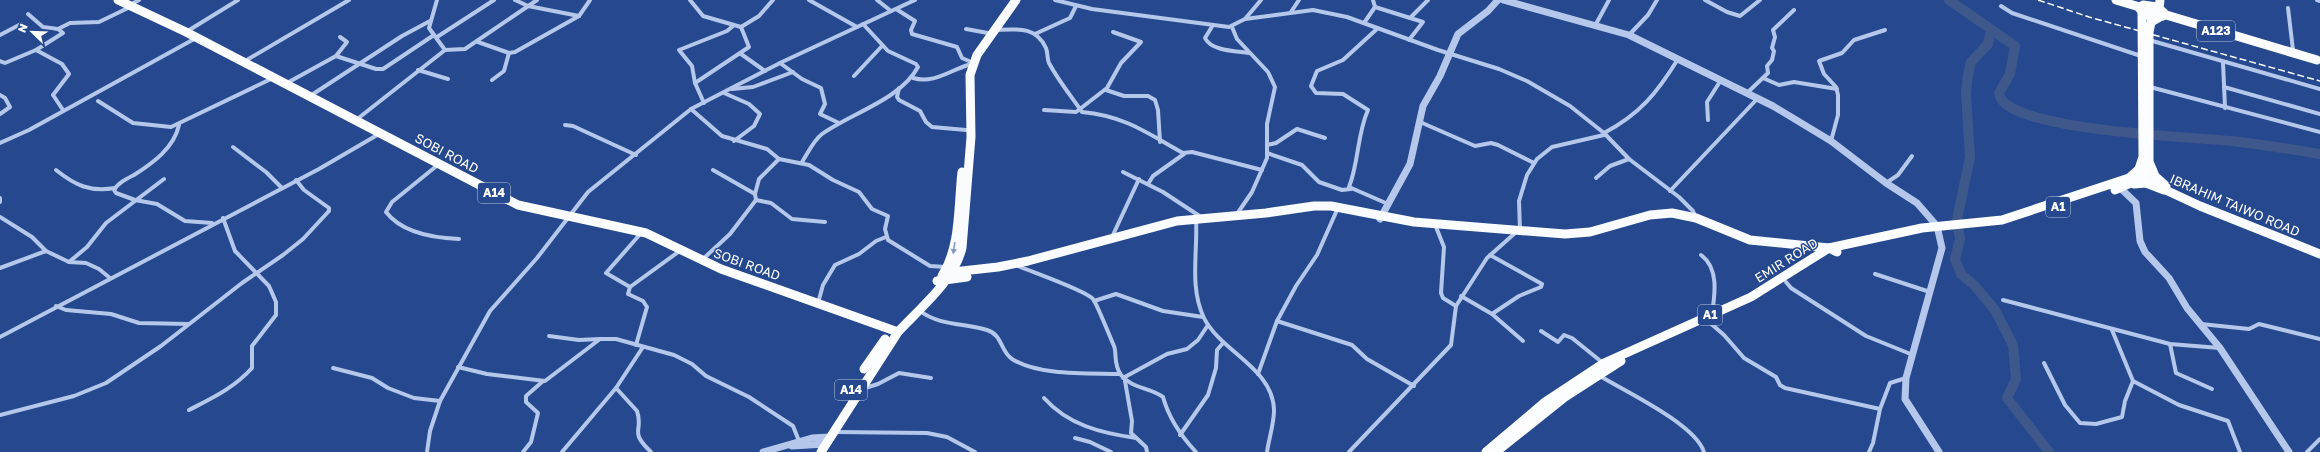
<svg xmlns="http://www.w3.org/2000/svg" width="2320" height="452" viewBox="0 0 2320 452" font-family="'Golos Text',sans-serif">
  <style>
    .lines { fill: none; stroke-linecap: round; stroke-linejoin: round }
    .river { stroke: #3f588b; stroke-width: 10 }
    .minor { stroke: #b5c8eb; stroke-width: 4 }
    .tertiary { stroke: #b5c8eb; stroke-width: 7 }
    .primary { stroke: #f9fbff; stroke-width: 9 }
    .trunk { stroke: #fcfdff; stroke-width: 9 }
    .rail { stroke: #fff; stroke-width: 1.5; stroke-dasharray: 7 3; stroke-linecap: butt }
    .trunk-bridge { stroke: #fcfdff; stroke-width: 9 }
    .oneway { fill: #8499c1 }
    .labels { text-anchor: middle; stroke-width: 3; stroke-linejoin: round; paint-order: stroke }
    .shield { fill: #25488e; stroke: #bec8dd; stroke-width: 1 }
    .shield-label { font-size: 12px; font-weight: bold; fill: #fff }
    .street-label { font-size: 13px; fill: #fff; stroke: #25488e }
  </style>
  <rect width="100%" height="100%" fill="#25488e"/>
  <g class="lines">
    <!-- river -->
    <g class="river">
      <path d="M 1949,0 L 2015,46 L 2010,74 L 1999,93 C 2002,131 2196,137 2230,141 C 2260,144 2290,149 2320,154"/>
      <path d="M 1991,30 L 1988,44 L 1971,62 L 1968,74 L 1966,93 L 1970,157 L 1957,220 L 1960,239 L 1955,259 L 1961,274 L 1975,286 L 1995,310 L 2013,345 L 2016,379 L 2007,398 L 2049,452"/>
    </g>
    <!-- minor -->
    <g class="minor">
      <path d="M 437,0 L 429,28 L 445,50"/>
      <path d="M 515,0 L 528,6 L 579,16"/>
      <path d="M 690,0 L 703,16 L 741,27 L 759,16 L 773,0"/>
      <path d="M 809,0 L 857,27"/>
      <path d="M 877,0 L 891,11"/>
      <path d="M 1055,0 L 1092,9 L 1229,27 L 1245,19 L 1313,10 L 1347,17 L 1438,50 L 1499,69 L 1527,81 L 1570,106 L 1604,133 L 1629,159 L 1679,197 L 1693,211 L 1696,218"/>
      <path d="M 1373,0 L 1375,7"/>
      <path d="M 1705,0 L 1727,12 L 1740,16 L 1760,0"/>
      <path d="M 2317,0 L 2320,1"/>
      <path d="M 130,5 L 139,0"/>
      <path d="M 2001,6 L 2012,13 L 2141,56"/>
      <path d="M 2288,8 L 2293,50"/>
      <path d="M 896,9 L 915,21 L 911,30 L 912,34 L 957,47 L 962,58 L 969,61"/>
      <path d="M 1291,12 L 1299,0"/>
      <path d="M 28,14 L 43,27 L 58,29 L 70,23 L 99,22 L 130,7"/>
      <path d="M 1410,18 L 1428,0"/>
      <path d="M 1245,19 L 1261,0"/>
      <path d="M 1364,23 L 1375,7 L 1423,22 L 1409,40"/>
      <path d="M 1596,24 L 1609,0"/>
      <path d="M 1213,25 L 1205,38 C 1211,51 1236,51 1249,53"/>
      <path d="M 1232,27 L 1237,39 L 1268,72 L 1275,87 L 1267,124 L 1267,158 L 1252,192 L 1237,214"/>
      <path d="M 1378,28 L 1343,60 L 1317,71 L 1311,86 L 1316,93 L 1343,94 L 1368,110 C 1357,134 1359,162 1349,187 L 1388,204"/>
      <path d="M 966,29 L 988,33"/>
      <path d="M 996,30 C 1017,29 1036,26 1046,48 C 1048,53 1047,59 1049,63 C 1058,80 1071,96 1082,112 C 1125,116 1147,133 1183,153 L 1192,152 L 1262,170"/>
      <path d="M 186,32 L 238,0"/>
      <path d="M 1035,34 L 1070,18 L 1076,6"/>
      <path d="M 0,35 L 21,24"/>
      <path d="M 1629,35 L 1648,15 L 1657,0"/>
      <path d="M 437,37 L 494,0"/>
      <path d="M 2149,40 L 2320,89"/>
      <path d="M 478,42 L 509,53 L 515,52 L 579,16 L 590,0"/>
      <path d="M 36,50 L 63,33 L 58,29"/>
      <path d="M 741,54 L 765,71"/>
      <path d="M 336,56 L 376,69 L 383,69 L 434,35"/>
      <path d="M 0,61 L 5,63 L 36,50 L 62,64 L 69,74 L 53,95 L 63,110"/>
      <path d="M 245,61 L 349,0"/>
      <path d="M 2223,62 L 2225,108"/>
      <path d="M 780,63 L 802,79 L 821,88 L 825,104 L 820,114 L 839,123"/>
      <path d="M 418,70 L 448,79"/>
      <path d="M 854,76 L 882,46"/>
      <path d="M 913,78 C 933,84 949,71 968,65"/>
      <path d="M 1763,78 L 1779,85 L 1794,82 L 1837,89"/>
      <path d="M 492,80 L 504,71 L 509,53"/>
      <path d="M 287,83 L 336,56 L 347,42 L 340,37"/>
      <path d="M 695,83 L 749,47 L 741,27"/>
      <path d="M 2150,87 L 2320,132"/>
      <path d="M 2224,87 L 2320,114"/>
      <path d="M 899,88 L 897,97 L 899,100 L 920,111 L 926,122 L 932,127 L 966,130"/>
      <path d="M 732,89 L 753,87 L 793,72"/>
      <path d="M 1106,90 L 1124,96 L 1148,96 L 1155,100 L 1158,110 L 1160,142"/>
      <path d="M 724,93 L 749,104 L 760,114 L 754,126 L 734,141"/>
      <path d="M 1747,93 L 1768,73 L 1767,66 L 1772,60 L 1774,51 L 1772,48 L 1775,37 L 1773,30 L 1794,10"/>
      <path d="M 0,95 L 5,98 L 10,107 L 0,114"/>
      <path d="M 310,96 L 402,36 L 430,21"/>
      <path d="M 98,101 L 133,123 L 171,127 L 273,78"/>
      <path d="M 704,103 L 695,83 L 692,66 L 679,50 L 727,31 L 733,26"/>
      <path d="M 691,109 L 722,136 L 767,149 L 779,159 L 809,165 L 833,180 L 859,192 L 872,209 L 888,216 L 885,229 L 888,240 L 930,266 L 946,267"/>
      <path d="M 1044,110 L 1076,112 L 1107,88 L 1121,63 L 1141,42 L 1113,32"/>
      <path d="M 356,120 L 445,50 L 465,49 L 537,0"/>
      <path d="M 1708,120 L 1707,102 L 1721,80"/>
      <path d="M 1420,122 L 1475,146 L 1491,143 L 1498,145 L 1534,163"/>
      <path d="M 179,125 C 174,148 153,163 134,175 C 126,179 118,183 114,190 L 116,193 L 135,200 L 157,204 L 185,221 L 212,223"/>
      <path d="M 565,125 L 573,126 L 636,155"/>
      <path d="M 1604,133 C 1640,114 1657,93 1678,59"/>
      <path d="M 1831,141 L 1838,115 L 1838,95 L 1836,87 L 1824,74 L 1819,61 L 1842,53 L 1854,40 L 1885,30"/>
      <path d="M 0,143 L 29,130 L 196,38"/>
      <path d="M 1267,145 L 1276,143 L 1297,129 L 1325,138"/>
      <path d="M 233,147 L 266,172 L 282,188"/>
      <path d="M 1267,153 L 1302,165 L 1319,182 L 1342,190 L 1351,189"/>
      <path d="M 802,162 C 808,153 813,141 822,134 C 851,113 900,100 918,67 L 916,64 L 888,51 L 863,24"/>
      <path d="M 439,164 L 392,202 L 386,212 C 402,233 434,238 459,239"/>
      <path d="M 56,170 C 76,186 90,192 115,188"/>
      <path d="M 1123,172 L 1163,192 L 1201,217"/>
      <path d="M 1596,178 L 1610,166 L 1629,159"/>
      <path d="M 1886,183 L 1898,175 L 1912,156"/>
      <path d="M 1148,184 L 1153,176 L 1184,154"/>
      <path d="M 1670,191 L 1758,98"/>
      <path d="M 755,194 L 759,179 L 779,159"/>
      <path d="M 0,198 L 0,202"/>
      <path d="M 756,200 L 771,203 L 792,219 L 825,222"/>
      <path d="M 0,217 L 32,237 L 46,251 L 69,262 L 86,263 L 99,269 L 110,278"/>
      <path d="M 1196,219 C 1198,252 1189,287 1204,318 C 1221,352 1273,368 1274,410 C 1274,424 1269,438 1267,452"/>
      <path d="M 1436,227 L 1444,247 L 1441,293 L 1443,298 L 1456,306"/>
      <path d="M 1520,231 L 1519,201 L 1527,175 L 1537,159 L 1552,147 L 1604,135"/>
      <path d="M 1112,237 L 1139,179"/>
      <path d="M 1490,255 L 1542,284 L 1541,287 L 1519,296 L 1492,314"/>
      <path d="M 1701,255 C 1719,268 1715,294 1712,314"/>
      <path d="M 703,259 L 730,234 L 756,200 L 755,194 L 713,170"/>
      <path d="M 69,262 L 87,247 L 106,223 L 164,179"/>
      <path d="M 1018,266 C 1032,272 1085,290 1093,299 C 1097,304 1110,337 1114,346 C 1117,353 1113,364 1121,375 C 1132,389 1149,387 1163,397 C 1169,419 1181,436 1196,452"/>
      <path d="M 0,268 L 46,251"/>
      <path d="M 1875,274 L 1930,292"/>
      <path d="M 1786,282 L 1791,288 L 1866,336 L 1913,355"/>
      <path d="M 630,287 L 681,250"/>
      <path d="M 1461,296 L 1492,314 L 1523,341"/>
      <path d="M 2003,300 L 2170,344 L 2220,348"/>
      <path d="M 1094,301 L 1116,294 L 1163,311 L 1203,317"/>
      <path d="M 818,303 L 823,285 L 835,265 L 859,254 L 876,241 L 886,237"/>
      <path d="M 56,306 L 66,310 L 111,314 L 139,323 L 188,324"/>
      <path d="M 920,311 C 940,326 964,323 987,330 C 1003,335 1000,351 1012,359 C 1039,376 1088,373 1120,374"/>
      <path d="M 1277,321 L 1352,345 L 1367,359 L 1414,386"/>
      <path d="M 1709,322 L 1724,335 L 1744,358 L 1776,377 L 1780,385 L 1785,388 L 1880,409"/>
      <path d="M 2201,324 L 2249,329 L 2259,324 L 2320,339"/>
      <path d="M 1541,331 L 1558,342 L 1564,335 L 1572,338 L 1603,363"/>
      <path d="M 549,336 L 579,340 L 600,339"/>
      <path d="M 0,337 L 319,169 L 379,134"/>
      <path d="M 2170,344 L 2176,373 L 2212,389"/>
      <path d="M 636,345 L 647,307 L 643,301 L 628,294 L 630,287 L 606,273 L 642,232"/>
      <path d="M 643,347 L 616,388 L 637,411 C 644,432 628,430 651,452"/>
      <path d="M 2044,363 L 2065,405 L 2080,423 L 2096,424 L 2122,417 L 2125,401 L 2133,381 L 2112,330"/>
      <path d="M 458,367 L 487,374 L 545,381 L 600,339 L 616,339 L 674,355 L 692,364 L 706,376 L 749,397 L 793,426 L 799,441"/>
      <path d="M 333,368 L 372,378 L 388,388 L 414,398 L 440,401"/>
      <path d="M 1258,374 L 1277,321 L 1296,286 L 1317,255 L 1337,210"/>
      <path d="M 1600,376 C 1626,392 1695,424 1704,452"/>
      <path d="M 1123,378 L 1167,354 L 1187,349 L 1198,340 L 1208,325"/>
      <path d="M 1125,381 L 1132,421 L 1131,433 L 1146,447 L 1147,452"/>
      <path d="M 2133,381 L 2179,405 L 2228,421 L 2240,452"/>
      <path d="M 862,389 L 878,384 L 899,373 L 931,378"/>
      <path d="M 1044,398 C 1068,425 1101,433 1136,438"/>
      <path d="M 189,410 C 212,398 234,388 252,368 L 252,346 L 276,315 L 276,302 L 269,286 L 235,251 L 223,218"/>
      <path d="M 0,415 L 74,396 L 106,383 L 161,346 L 242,283 L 283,255 L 303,239 L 329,211 L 329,208 L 304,190 L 296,180"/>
      <path d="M 835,432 L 927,433 L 947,437 L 975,452"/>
      <path d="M 1180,435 L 1208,395 L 1216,368 L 1217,350 L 1223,343"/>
      <path d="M 1075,438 L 1090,442 L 1111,452"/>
      <path d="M 427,452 L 430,431 L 440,401 L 490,311 L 537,258 L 588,192 L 691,109 L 782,62 L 915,0"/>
      <path d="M 523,452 L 531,442 L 538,413 L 526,402 L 526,396 L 542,382"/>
      <path d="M 562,452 L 616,388"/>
      <path d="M 1349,452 L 1451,345 L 1456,306 L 1487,258 L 1514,234"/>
      <path d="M 1869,452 L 1873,443 L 1880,409 L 1890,383 L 1906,378"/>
      <path d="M 2307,452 L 2320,439"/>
    </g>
    <!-- tertiary -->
    <g class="tertiary">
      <path d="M 1503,0 L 1629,35 L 1773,106 L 1831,141 L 1886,183 L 1917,203 L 1937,226 L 1942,248 L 1906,378 L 1905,399 L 1939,452"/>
      <path d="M 2117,185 L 2136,203 L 2140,241 L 2145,252 L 2169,278 L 2187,308 L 2220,348 L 2289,452"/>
      <path d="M 1380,219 L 1410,164 L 1423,106 L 1440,76 L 1458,34 L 1488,11 L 1498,0"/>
      <path d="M 792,446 L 825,444"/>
      <path d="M 763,452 L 812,438 L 829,437"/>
    </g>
    <!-- primary -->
    <g class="primary">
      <path d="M 2159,9 L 2160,0"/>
      <path d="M 2137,172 L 2163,185"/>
      <path d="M 2157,186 L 2200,206 L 2320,254"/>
      <path d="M 944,273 L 998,267 L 1028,261 L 1177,221 L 1266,213 L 1314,206 L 1331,206 L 1414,222 L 1565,234 L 1590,232 L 1650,215 L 1672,213 L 1696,218 L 1750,240 L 1829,248 L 1837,252"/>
      <path d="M 942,276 C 961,246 958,206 962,172"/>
      <path d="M 937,281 L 967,277"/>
      <path d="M 898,332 C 920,308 954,281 962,248 L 971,137 L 970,75 L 977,55 L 1016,0"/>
    </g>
    <!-- trunk -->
    <g class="trunk">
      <path d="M 118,0 L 186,32 L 518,205 L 646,233 L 721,269 L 898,332 L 821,452"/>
      <path d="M 2143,5 L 2157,7 L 2164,13 L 2163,16 C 2154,19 2146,16 2140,9 Z"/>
      <path d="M 2150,164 L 2155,176 L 2166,186"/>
      <path d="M 2134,184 L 2146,183 L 2164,190"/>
      <path d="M 2115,190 L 2140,179 L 2149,167 L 2149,32 L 2151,22 L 2158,18"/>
      <path d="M 864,369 L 885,339"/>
      <path d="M 1486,452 L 1545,402 L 1604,363 L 1751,297 L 1829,248 L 1922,228 L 2002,220 L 2129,178 L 2139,169 L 2143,157 L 2142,12"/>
      <path d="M 1496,452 L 1565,397 L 1621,361"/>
    </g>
    <!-- rail -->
    <path class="rail" d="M 2038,0 L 2089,17 L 2320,81"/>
    <!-- trunk-bridge -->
    <path class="trunk-bridge" d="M 2116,0 L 2317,60"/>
  </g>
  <!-- one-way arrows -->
  <defs><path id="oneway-solid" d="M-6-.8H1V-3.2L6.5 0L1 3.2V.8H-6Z"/></defs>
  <use class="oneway" href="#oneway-solid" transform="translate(954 248) rotate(98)"/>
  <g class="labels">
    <!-- shield labels -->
    <g class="shield">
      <rect x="2197" y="21" width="38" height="20" rx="3"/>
      <rect x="478" y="183" width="32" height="20" rx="3"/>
      <rect x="2046" y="197" width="24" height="20" rx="3"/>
      <rect x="1698" y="305" width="24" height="20" rx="3"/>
      <rect x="835" y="380" width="32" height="20" rx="3"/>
    </g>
    <g class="shield-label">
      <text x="2216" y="35">A123</text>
      <text x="494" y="197">A14</text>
      <text x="2058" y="211">A1</text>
      <text x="1710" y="319">A1</text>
      <text x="851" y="394">A14</text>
    </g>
    <!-- street labels -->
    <g class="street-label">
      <text transform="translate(447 153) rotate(28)" y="5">SOBI ROAD</text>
      <text transform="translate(2235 205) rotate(23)" y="5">IBRAHIM TAIWO ROAD</text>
      <text transform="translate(1786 260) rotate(-32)" y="5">EMIR ROAD</text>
      <text transform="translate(747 264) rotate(20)" y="5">SOBI ROAD</text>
    </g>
  </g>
  <!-- north arrow -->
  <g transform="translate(32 32) rotate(293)" stroke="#25488e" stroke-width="3" paint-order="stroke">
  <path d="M0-3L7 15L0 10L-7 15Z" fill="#ffffff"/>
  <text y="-6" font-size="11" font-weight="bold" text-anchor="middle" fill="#ffffff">N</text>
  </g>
</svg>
